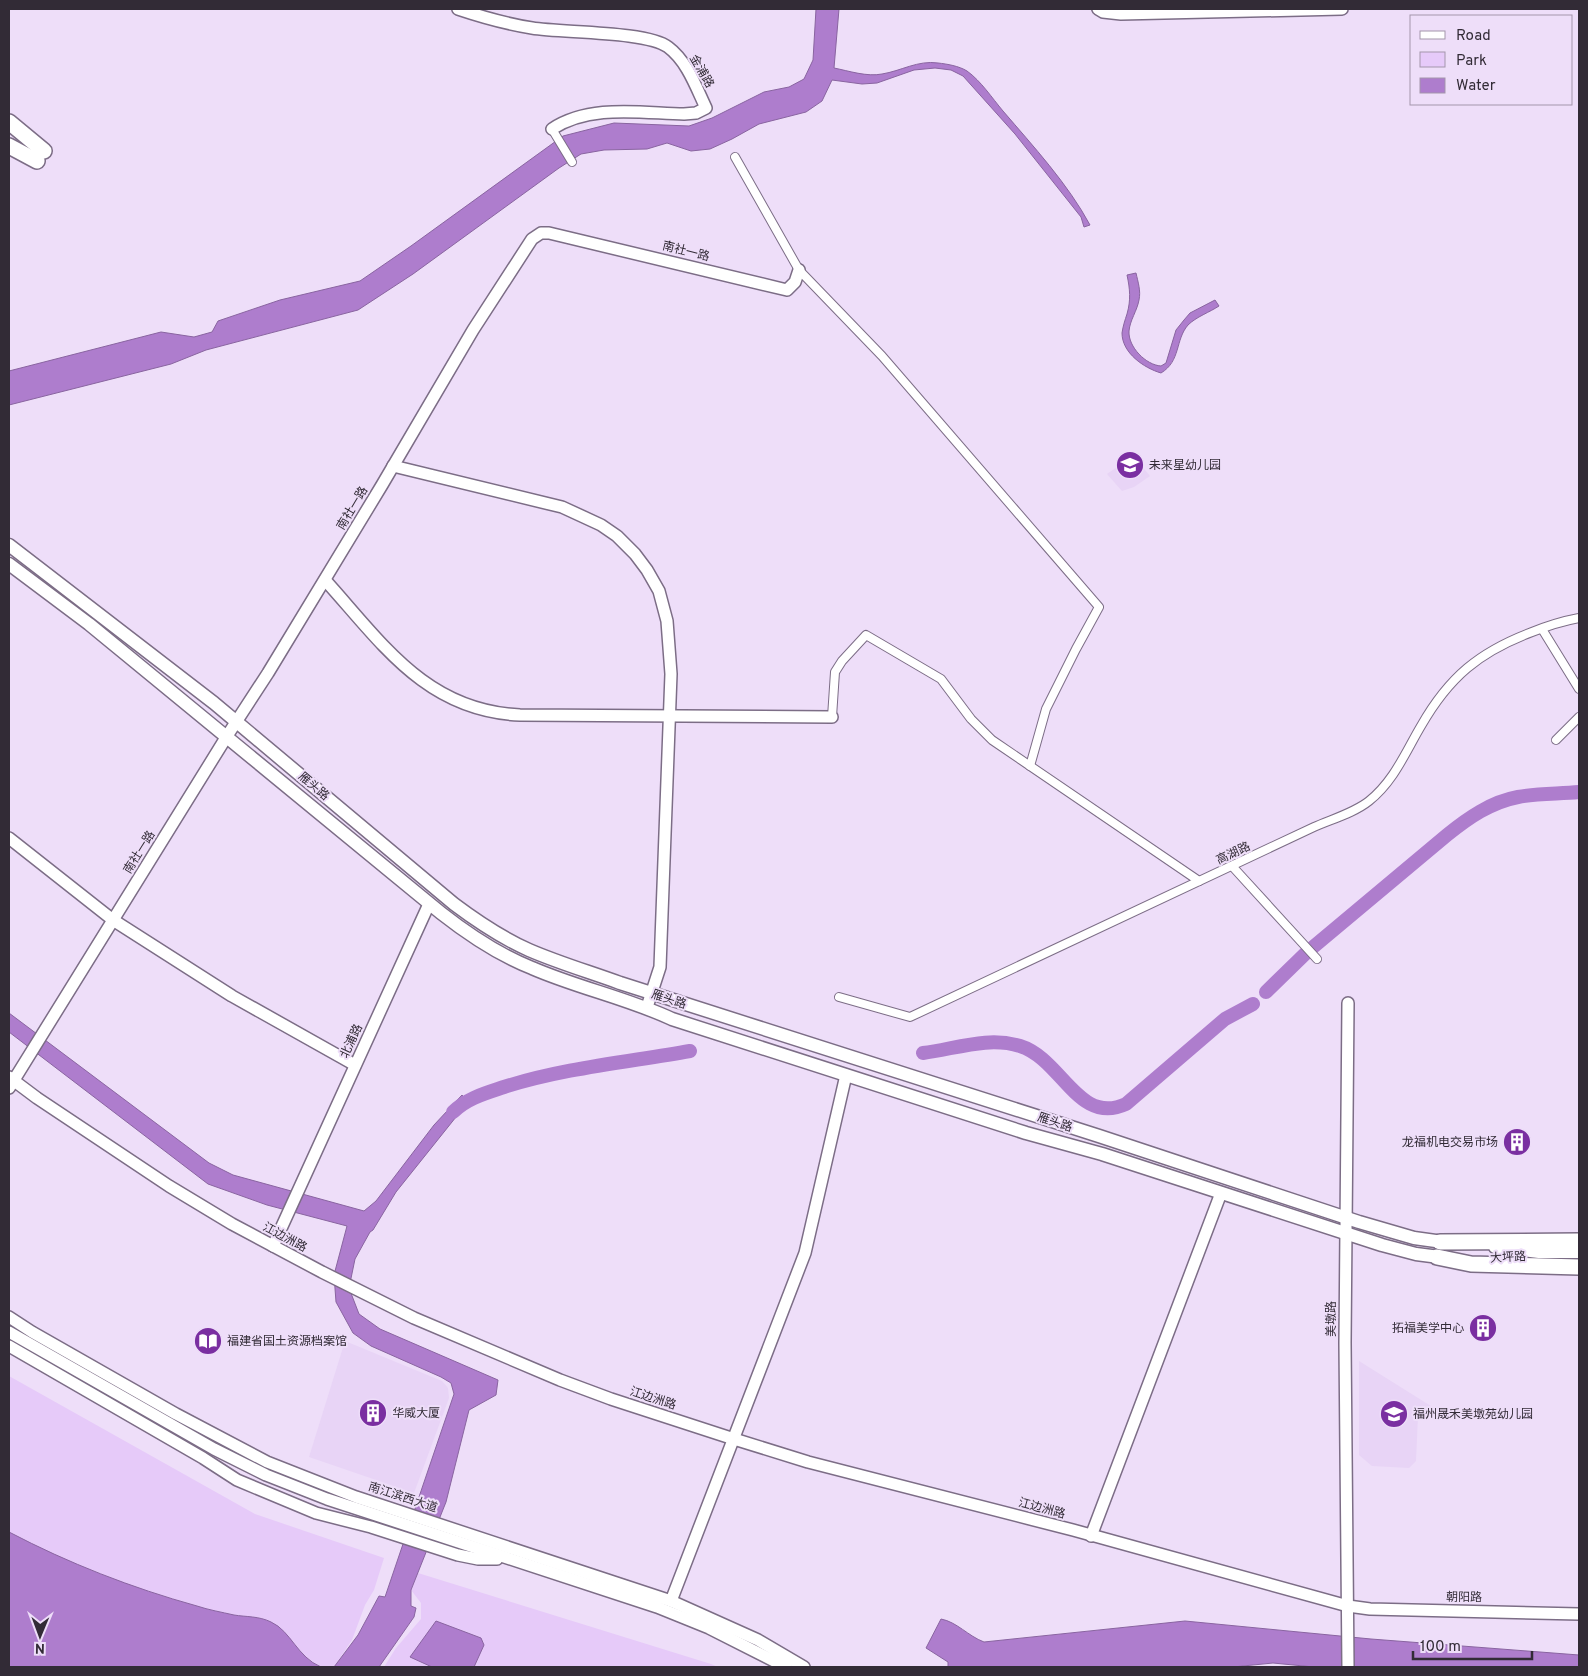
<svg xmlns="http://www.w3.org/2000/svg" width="1588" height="1676" viewBox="0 0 1588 1676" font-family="Overpass,'Noto Sans SC',sans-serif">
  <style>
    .built { fill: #e8d4f6 }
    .green { fill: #e6caf9 }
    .water { fill: #ae7dcd; stroke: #8964a0 }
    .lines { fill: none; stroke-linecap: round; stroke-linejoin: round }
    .river { stroke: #ae7dcd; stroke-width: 14 }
    .street-casing { stroke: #7c6d86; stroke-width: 10 }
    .secondary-casing { stroke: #7c6d86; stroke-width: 14 }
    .primary-casing { stroke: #7c6d86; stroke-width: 15 }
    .highway-casing { stroke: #7c6d86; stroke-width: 18 }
    .street { stroke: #fff; stroke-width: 8 }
    .secondary { stroke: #fff; stroke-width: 11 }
    .primary { stroke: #fff; stroke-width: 12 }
    .highway { stroke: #fff; stroke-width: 15 }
    .labels { text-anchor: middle; stroke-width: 4; stroke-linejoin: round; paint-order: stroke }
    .street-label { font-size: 12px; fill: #322b36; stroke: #eedef9 }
    .poi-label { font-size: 12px; fill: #322b36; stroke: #eedef9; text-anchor: start }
  </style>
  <rect width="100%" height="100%" fill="#eedef9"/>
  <!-- built -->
  <g class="built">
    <path d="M 1133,456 L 1150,476 L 1134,487 L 1122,491 L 1107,474 Z"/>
    <path d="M 345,1341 L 442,1381 L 448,1388 L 449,1398 L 414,1493 L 309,1457 Z"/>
    <path d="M 1359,1361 L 1442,1413 L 1418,1416 L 1416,1461 L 1409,1468 L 1372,1466 L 1359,1455 Z"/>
  </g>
  <!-- green -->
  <g class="green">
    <path d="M 9,1376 L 255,1514 L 384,1558 L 374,1590 L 365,1605 L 352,1640 L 334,1667 L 9,1667 Z"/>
    <path d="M 418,1573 L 711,1664 L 718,1667 L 384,1667 L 396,1648 L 421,1619 L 421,1603 L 411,1590 Z"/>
  </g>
  <!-- water -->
  <g class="water">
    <path d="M 816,9 L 839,9 L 834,68 C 849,71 867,77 882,74 C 901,71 918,60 938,63 C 947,64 959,66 967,71 C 981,81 992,98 1003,111 C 1033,146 1068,184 1090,225 L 1084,227 L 1081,217 L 1015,134 L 963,76 L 951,70 L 935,68 L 914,70 L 877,83 L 862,84 L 832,80 L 822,101 L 806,112 L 759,124 L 732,139 L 710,149 L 691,151 L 667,143 L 647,149 L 604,150 L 581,154 L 559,168 L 413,274 L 358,310 L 206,350 L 171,364 L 9,405 L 9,371 L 161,332 L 194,337 L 212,332 L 218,321 L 280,300 L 360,281 L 411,246 L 563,136 L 614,123 L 689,126 L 712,118 L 764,92 L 789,87 L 804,79 L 813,60 Z"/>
    <path d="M 1136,273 C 1138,282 1141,291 1139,300 C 1137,311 1130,320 1129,331 C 1128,347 1146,365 1161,366 L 1166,363 L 1176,330 L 1184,320 L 1190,313 L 1215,300 L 1219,306 C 1210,312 1196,317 1188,325 C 1175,340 1181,361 1161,373 C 1144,368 1122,353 1122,333 C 1123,326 1125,320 1127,314 C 1131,300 1130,289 1127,275 Z"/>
    <path d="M 9,1013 L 209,1163 L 233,1175 L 364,1211 L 376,1201 L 434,1125 L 462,1095 L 470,1105 L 456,1117 L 396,1192 L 373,1230 L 370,1232 L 355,1259 L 349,1288 L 359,1314 L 380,1329 L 498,1380 L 496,1395 L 469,1410 L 446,1502 L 411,1590 L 411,1606 L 416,1608 L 414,1617 L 379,1667 L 334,1667 L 358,1635 L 379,1596 L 385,1597 L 454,1394 L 451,1383 L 441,1377 L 371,1346 L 353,1333 L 336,1302 L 334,1275 L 347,1226 L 267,1205 L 208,1184 L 9,1032 Z"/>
    <path d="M 9,1532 C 68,1563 132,1588 197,1606 C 209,1610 221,1612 234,1615 C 246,1617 259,1616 271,1622 C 291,1631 297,1657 321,1667 L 9,1667 Z"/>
    <path d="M 941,1619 C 957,1622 968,1636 984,1642 L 1185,1621 L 1371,1639 L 1579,1655 L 1579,1667 L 1314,1667 L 1273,1663 L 1233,1667 L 948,1667 L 948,1662 L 926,1648 Z"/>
    <path d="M 436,1621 L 481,1638 L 484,1645 L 474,1667 L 432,1667 L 410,1657 Z"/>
  </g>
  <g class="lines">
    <!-- river -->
    <g class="river">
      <path d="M 1266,992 L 1306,953 L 1447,835 C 1468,818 1491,802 1518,797 C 1538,793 1559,794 1579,792"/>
      <path d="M 923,1053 C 955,1049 988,1036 1020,1046 C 1062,1059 1078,1126 1126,1104 L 1225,1019 L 1253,1004"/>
      <path d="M 453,1112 C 467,1098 486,1093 504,1087 C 564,1068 628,1062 690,1051"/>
    </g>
    <defs>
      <g id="street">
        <path d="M 552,129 L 572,162"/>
        <path d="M 735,157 L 799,270 L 882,356 L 1099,607 L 1076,649 L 1046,709 L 1030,766"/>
        <path d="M 1542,629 L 1579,689"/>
        <path d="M 832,717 L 835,672 L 842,661 L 866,635 L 941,679 L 971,719 L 992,740 L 1199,881"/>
        <path d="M 1556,740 L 1579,717"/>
        <path d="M 1232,866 L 1317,959"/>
        <path d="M 839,997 L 910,1017 L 1314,827 C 1332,819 1354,813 1369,801 C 1394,781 1405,753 1421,726 C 1449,677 1479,652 1532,632 C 1547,626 1563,621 1579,618"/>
      </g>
      <g id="secondary">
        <path d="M 458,9 C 482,17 507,24 532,28 C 562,33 647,31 668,47 C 687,61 696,87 706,108 L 696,113 L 684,114 C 640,113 590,104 552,129"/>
        <path d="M 1098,9 L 1103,12 L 1121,14 L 1342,9"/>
        <path d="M 393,466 L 562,507 L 601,525 L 617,536 L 635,554 L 647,570 L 659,591 L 667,621 L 671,674 L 660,967 L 647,1007"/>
        <path d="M 325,580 C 382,643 426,711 520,715 L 832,717"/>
        <path d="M 9,838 L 113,920 L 232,996 L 355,1065"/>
        <path d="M 1348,1003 L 1345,1343 L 1348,1667"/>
        <path d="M 9,1077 L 37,1098 L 169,1186 L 232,1224 L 322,1272 L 414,1318 L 560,1380 L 611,1399 L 734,1439 L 808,1462 L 1073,1530 L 1348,1606 L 1370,1609 L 1579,1614"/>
        <path d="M 9,1088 L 227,736 L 268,673 L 382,485 L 473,330 L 532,239 L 541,233 L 549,233 L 787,290 L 795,282 L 799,270"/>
        <path d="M 273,1246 L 429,904"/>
        <path d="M 9,1317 L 32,1332 L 176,1414 L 267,1462 L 356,1497 L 671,1601 L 758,1640 L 804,1667"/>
        <path d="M 9,1332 L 214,1449 L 266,1475 L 327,1499 L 657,1607 L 709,1628 L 786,1667"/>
        <path d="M 9,1346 L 203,1458 L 237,1480 L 316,1513 L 371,1527 L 458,1555 L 478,1559 L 497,1559"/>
        <path d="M 1091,1536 L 1221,1193"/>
        <path d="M 671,1601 L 805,1253 L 846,1075"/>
      </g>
      <g id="primary">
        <path d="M 9,545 L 214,703 L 454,904 C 478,922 502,938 529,950 C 559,963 590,972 620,983 L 1099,1136 L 1359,1222 L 1414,1238 L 1450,1243"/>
        <path d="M 9,564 L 89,624 L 441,913 C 469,935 499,955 532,968 C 578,988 627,998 672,1019 L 1026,1133 L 1102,1154 L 1382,1245 L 1416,1254 L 1447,1258"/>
        <path d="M 1495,1247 L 1539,1252 L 1579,1252"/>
      </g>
      <g id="highway">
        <path d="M 9,122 L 44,151"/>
        <path d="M 9,146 L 37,161"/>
        <path d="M 1440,1242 L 1579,1241"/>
        <path d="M 1437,1257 L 1471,1264 L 1579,1267"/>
      </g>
    </defs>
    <!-- street casing -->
    <use href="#street" class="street-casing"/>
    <!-- secondary casing -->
    <use href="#secondary" class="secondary-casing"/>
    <!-- primary casing -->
    <use href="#primary" class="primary-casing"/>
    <!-- highway casing -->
    <use href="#highway" class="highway-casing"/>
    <!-- street -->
    <use href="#street" class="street"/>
    <!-- secondary -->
    <use href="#secondary" class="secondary"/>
    <!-- primary -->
    <use href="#primary" class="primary"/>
    <!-- highway -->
    <use href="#highway" class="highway"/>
  </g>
  <!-- icons -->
  <defs>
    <symbol id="school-disc" viewBox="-11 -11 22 22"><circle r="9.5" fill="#7a2fa1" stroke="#eedef9"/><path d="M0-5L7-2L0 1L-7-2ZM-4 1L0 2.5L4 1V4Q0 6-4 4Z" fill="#fff"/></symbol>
    <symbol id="building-disc" viewBox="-11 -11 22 22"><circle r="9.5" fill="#7a2fa1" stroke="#eedef9"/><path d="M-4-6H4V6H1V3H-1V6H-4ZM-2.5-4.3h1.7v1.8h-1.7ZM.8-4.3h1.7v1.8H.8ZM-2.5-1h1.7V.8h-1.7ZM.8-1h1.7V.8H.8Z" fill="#fff"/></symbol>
    <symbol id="library-disc" viewBox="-11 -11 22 22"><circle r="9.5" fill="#7a2fa1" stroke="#eedef9"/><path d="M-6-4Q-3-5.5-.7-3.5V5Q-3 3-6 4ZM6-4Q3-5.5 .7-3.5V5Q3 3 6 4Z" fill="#fff"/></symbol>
  </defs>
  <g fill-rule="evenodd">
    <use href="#school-disc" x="1114" y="449" width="32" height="32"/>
    <use href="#building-disc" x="1501" y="1126" width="32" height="32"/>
    <use href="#building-disc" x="1467" y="1312" width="32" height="32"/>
    <use href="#library-disc" x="192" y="1325" width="32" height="32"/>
    <use href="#building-disc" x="357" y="1397" width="32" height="32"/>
    <use href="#school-disc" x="1378" y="1398" width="32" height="32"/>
  </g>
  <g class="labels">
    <!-- street labels -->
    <g class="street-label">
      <text transform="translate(702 71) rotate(60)" y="4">金浦路</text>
      <text transform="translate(686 251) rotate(14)" y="4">南社一路</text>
      <text transform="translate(352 508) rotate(-59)" y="4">南社一路</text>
      <text transform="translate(314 786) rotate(40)" y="4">雁头路</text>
      <text transform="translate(139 852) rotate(-58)" y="4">南社一路</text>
      <text transform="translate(1233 853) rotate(-25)" y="4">高湖路</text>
      <text transform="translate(669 999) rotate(18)" y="4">雁头路</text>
      <text transform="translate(351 1041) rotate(-65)" y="4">北浦路</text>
      <text transform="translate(1055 1122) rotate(18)" y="4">雁头路</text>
      <text transform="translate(285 1237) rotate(28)" y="4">江边洲路</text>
      <text transform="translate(1508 1257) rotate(-3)" y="4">大坪路</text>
      <text transform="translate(1331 1319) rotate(-90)" y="4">美墩路</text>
      <text transform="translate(653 1398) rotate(18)" y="4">江边洲路</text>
      <text transform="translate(403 1497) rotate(18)" y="4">南江滨西大道</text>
      <text transform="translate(1042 1508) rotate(15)" y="4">江边洲路</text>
      <text transform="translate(1464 1597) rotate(1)" y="4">朝阳路</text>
    </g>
    <!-- poi labels -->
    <g class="poi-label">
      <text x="1149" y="469">未来星幼儿园</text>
      <text x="1498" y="1146" text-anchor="end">龙福机电交易市场</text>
      <text x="1464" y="1332" text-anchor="end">拓福美学中心</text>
      <text x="227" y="1345">福建省国土资源档案馆</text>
      <text x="392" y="1417">华威大厦</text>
      <text x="1413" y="1418">福州晟禾美墩苑幼儿园</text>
    </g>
  </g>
  <!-- border -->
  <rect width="1588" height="1676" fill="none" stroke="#322b36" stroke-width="20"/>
  <!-- legend -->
  <rect x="1410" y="15" width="162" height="90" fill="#eedef9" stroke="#a396ab"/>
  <rect x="1420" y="31" width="25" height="8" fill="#ffffff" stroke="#a396ab"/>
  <text x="1456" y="40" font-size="15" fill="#322b36">Road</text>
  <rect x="1420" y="52" width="25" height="15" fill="#e6caf9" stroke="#a396ab"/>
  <text x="1456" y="65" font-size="15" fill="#322b36">Park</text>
  <rect x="1420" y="78" width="25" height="15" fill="#ae7dcd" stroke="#a396ab"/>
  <text x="1456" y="90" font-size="15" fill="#322b36">Water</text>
  <!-- north arrow -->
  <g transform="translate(40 1636) rotate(181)" stroke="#eedef9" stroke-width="4" paint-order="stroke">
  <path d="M0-4L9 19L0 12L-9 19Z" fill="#322b36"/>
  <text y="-8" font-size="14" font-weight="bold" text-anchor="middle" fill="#322b36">N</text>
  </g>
  <!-- scale -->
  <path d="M1413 1651v8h119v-8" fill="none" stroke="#322b36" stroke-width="2.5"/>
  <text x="1420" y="1651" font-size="15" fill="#322b36" stroke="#eedef9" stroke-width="4" paint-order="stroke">100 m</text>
</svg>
